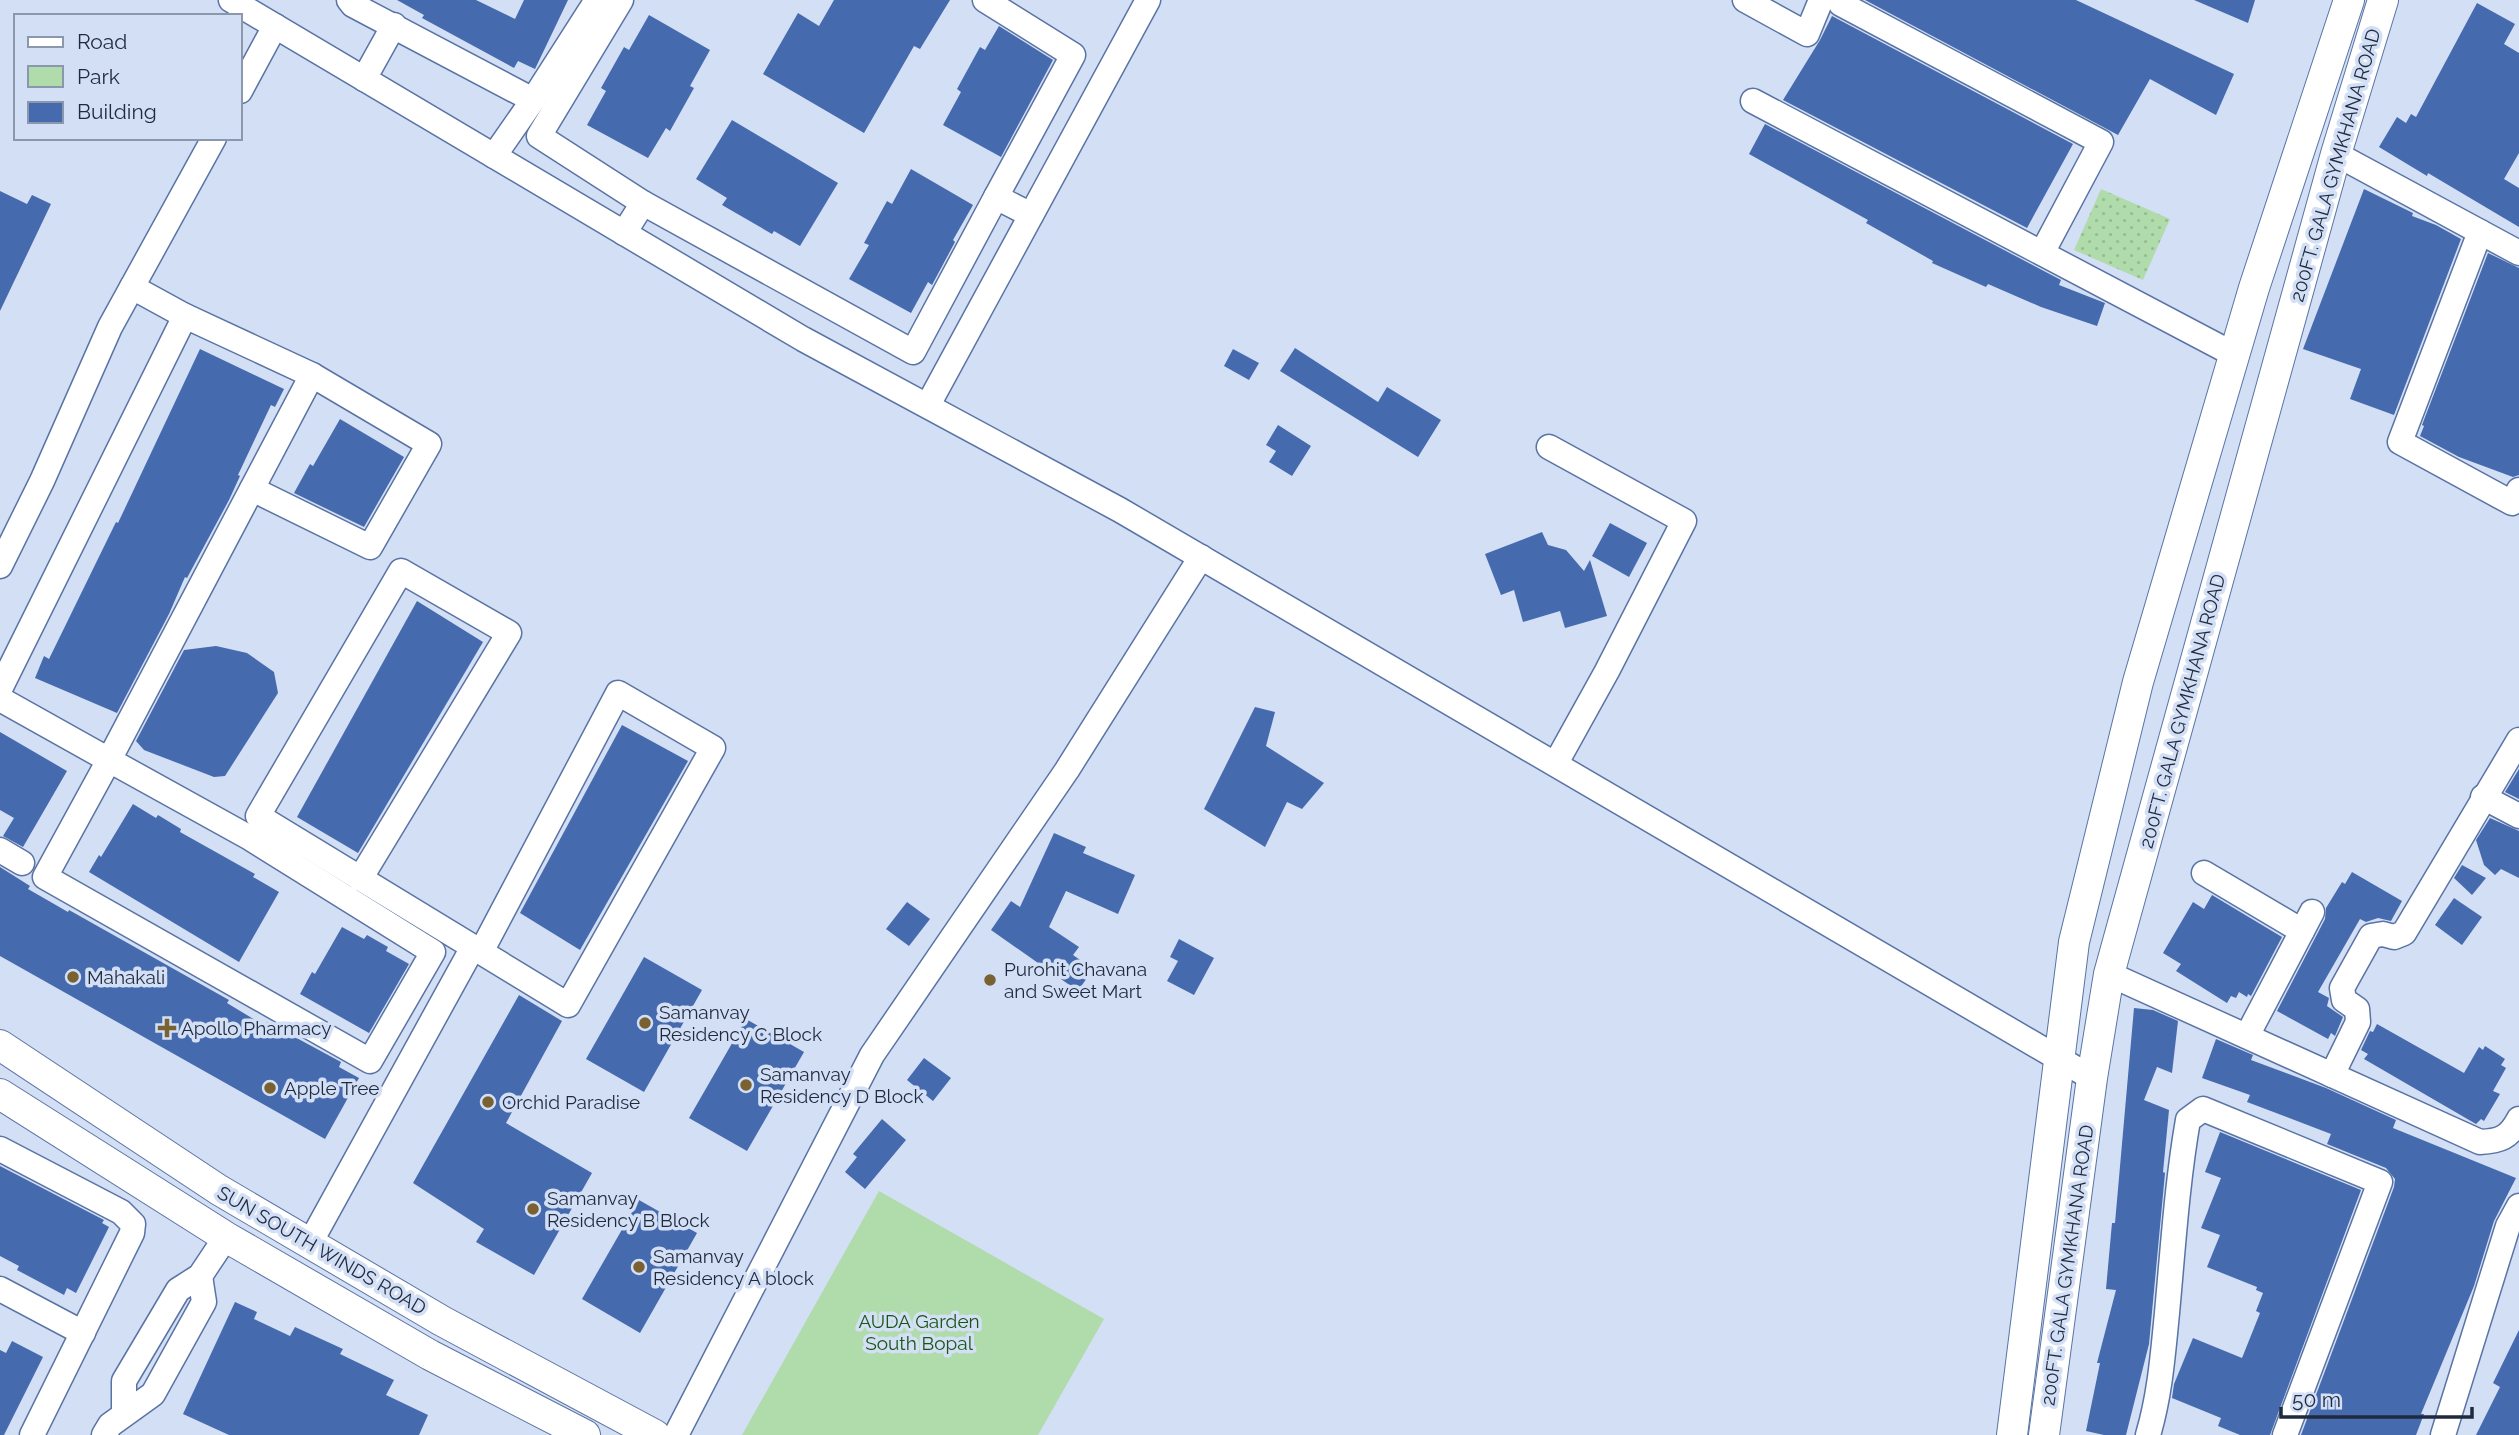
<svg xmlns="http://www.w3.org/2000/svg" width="2519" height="1435" viewBox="0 0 2519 1435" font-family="Raleway,sans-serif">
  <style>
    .grass { fill: url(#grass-dots) }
    .park { fill: #b0dbaa }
    .building { fill: #456aad }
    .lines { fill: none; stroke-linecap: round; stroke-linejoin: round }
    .minor-casing { stroke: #5974a4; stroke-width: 27 }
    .tertiary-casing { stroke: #5974a4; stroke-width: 32 }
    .minor { stroke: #fff; stroke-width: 24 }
    .tertiary { stroke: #fff; stroke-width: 30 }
    .poi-dot { fill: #7a6132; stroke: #d3dff5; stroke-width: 2.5 }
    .labels { text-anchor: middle; stroke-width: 7; stroke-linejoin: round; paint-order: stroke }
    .street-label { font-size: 19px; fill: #1f2a3f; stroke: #d3dff5 }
    .poi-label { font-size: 19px; fill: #1f2a3f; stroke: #d3dff5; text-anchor: start }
    .park-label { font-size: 19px; fill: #1a5613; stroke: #d3dff5 }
  </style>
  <defs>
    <pattern id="grass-dots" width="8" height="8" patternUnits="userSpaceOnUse" patternTransform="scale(1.75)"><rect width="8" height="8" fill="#b0dbaa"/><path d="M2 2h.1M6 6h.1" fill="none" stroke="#97bc93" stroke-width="1.8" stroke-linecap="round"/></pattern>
  </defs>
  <rect width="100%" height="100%" fill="#d3dff5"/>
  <!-- grass -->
  <path class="grass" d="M 2101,189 L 2170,219 L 2143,280 L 2074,250 Z"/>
  <!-- park -->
  <path class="park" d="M 879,1191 L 1104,1319 L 1038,1435 L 742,1435 Z"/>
  <!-- building -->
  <g class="building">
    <path d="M 397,0 L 476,0 L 515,19 L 524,0 L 568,0 L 535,69 L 518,61 L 514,68 L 422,18 L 424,15 Z"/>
    <path d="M 834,0 L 950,0 L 920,49 L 914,46 L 864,133 L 763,74 L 798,13 L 819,26 Z"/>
    <path d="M 1865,0 L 2076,0 L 2234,74 L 2216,115 L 2150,79 L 2118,135 Z"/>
    <path d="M 2194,0 L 2255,0 L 2248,23 Z"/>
    <path d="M 2477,3 L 2515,24 L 2504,44 L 2519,53 L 2519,153 L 2504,179 L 2519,188 L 2519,227 L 2428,173 L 2427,176 L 2379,147 L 2397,117 L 2406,123 L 2411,114 L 2416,117 Z"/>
    <path d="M 649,15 L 710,50 L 690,86 L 694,88 L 670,131 L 666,128 L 648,158 L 587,125 L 606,91 L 601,88 L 624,47 L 629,50 Z"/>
    <path d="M 1832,16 L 2073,144 L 2027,228 L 1783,100 L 1820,40 Z"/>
    <path d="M 999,26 L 1053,60 L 1001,157 L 943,125 L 961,92 L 957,89 L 980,47 L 985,50 Z"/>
    <path d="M 732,120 L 838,183 L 800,246 L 774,231 L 772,234 L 722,205 L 727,198 L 696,179 Z"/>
    <path d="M 1765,124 L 2061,280 L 2059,285 L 2105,303 L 2097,326 L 2041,307 L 1988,284 L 1986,287 L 1932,263 L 1933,261 L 1866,223 L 1868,220 L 1749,154 Z"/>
    <path d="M 911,169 L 973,205 L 953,240 L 955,242 L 932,285 L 928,282 L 911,313 L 849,279 L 869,245 L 864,243 L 887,201 L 892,204 Z"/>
    <path d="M 2364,189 L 2413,213 L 2412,216 L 2436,225 L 2461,239 L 2394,415 L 2350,399 L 2361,369 L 2303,349 Z"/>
    <path d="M 0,191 L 27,204 L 32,195 L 51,204 L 0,311 Z"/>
    <path d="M 2488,253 L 2519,268 L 2519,475 L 2513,477 L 2459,457 L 2420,436 L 2424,426 L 2422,425 Z"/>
    <path d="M 1295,348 L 1378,402 L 1387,387 L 1441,420 L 1418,457 L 1280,371 Z"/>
    <path d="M 200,349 L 284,389 L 275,407 L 271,405 L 238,475 L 240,476 L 229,500 L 187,578 L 185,577 L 169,614 L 117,713 L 35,678 L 44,656 L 49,659 L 116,522 L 118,523 Z"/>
    <path d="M 1233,349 L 1259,363 L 1249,380 L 1224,366 Z"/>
    <path d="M 340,419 L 404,457 L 364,527 L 294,493 L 310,464 L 313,466 Z"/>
    <path d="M 1278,425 L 1311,446 L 1292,476 L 1269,462 L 1276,451 L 1266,445 Z"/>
    <path d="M 1610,523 L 1647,543 L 1629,577 L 1592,556 Z"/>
    <path d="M 1542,532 L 1548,545 L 1566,550 L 1584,571 L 1590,560 L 1607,616 L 1565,628 L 1560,611 L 1523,622 L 1514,590 L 1501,595 L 1485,554 Z"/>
    <path d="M 417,601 L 483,642 L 358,853 L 297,817 Z"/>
    <path d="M 216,646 L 247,653 L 274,672 L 278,693 L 225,776 L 214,777 L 144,750 L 136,741 L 184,650 Z"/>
    <path d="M 1255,707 L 1275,712 L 1266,746 L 1324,783 L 1302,809 L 1287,802 L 1265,847 L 1204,809 Z"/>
    <path d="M 622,725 L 688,761 L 580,950 L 520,913 Z"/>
    <path d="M 0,732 L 67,771 L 23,847 L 3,836 L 14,818 L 0,810 Z"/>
    <path d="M 2519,769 L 2519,799 L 2505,792 Z"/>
    <path d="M 133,804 L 156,818 L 158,815 L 181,829 L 180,832 L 255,874 L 253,877 L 279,892 L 239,962 L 89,872 L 99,855 L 101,857 Z"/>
    <path d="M 2490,818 L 2519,831 L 2519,878 L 2501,869 L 2495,875 L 2484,865 L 2476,840 Z"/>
    <path d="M 1054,833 L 1086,847 L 1083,853 L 1135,875 L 1118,914 L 1066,891 L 1049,927 L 1079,947 L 1073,955 L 1093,969 L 1078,991 L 991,930 L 1011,901 L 1020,907 Z"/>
    <path d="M 2462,865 L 2486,878 L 2472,895 L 2454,878 Z"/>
    <path d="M 0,867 L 30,886 L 28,889 L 68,912 L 69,910 L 229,1000 L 227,1003 L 265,1026 L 267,1022 L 341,1062 L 339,1067 L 359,1078 L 325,1139 L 0,956 Z"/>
    <path d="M 2352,872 L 2402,901 L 2391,921 L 2378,918 L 2366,922 L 2360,919 L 2318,992 L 2329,998 L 2327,1006 L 2343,1017 L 2335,1036 L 2331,1033 L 2328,1039 L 2277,1011 L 2325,919 L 2326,908 L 2342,882 L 2345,884 Z"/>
    <path d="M 2212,895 L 2282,937 L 2251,996 L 2248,994 L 2247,997 L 2239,992 L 2236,998 L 2231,996 L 2227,1003 L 2176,971 L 2181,964 L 2163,953 L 2193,902 L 2204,909 Z"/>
    <path d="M 2454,898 L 2482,917 L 2462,945 L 2435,925 Z"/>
    <path d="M 907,902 L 930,919 L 909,946 L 886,929 Z"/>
    <path d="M 342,927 L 364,939 L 367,935 L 388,947 L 386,951 L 409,964 L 369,1033 L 300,994 L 312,972 L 315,974 Z"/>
    <path d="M 1179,939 L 1214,958 L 1194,995 L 1167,981 L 1178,961 L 1170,957 Z"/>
    <path d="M 644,957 L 702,990 L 644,1092 L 586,1059 Z"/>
    <path d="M 519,995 L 562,1021 L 506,1123 L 592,1173 L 534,1275 L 476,1242 L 484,1229 L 413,1183 Z"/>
    <path d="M 2134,1008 L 2153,1010 L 2178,1021 L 2172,1073 L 2157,1067 L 2144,1100 L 2169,1110 L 2163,1172 L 2165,1173 L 2149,1344 L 2126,1435 L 2104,1435 L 2086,1431 L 2100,1363 L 2097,1363 L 2116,1290 L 2106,1289 L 2112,1223 L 2115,1223 Z"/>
    <path d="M 746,1019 L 804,1052 L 747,1151 L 689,1118 Z"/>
    <path d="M 2377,1024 L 2464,1073 L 2479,1047 L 2483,1050 L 2485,1046 L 2505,1059 L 2501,1065 L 2506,1068 L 2493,1091 L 2500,1094 L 2484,1121 L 2481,1119 L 2476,1124 L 2364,1059 L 2368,1054 L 2361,1050 L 2370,1031 L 2373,1032 Z"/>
    <path d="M 2216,1039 L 2253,1055 L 2251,1060 L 2326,1088 L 2396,1120 L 2393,1128 L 2516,1178 L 2494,1221 L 2474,1286 L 2421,1414 L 2424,1414 L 2416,1435 L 2301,1435 L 2394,1187 L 2395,1179 L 2386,1168 L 2327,1144 L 2331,1134 L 2247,1102 L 2250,1095 L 2202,1078 Z"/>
    <path d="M 924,1058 L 951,1078 L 933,1101 L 907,1080 Z"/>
    <path d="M 882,1119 L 906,1140 L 865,1189 L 845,1172 L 857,1157 L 853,1154 Z"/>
    <path d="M 2220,1132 L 2361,1190 L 2270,1435 L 2240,1435 L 2218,1426 L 2221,1418 L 2172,1398 L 2174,1384 L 2193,1338 L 2242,1358 L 2260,1313 L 2256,1311 L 2263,1293 L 2256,1290 L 2257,1287 L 2207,1267 L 2220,1235 L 2201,1228 L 2221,1178 L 2205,1172 Z"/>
    <path d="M 0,1166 L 104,1220 L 102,1223 L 109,1227 L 76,1293 L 67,1288 L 64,1295 L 17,1270 L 19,1266 L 0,1256 Z"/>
    <path d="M 639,1200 L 697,1233 L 640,1333 L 582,1299 Z"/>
    <path d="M 235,1302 L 257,1312 L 254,1319 L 290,1336 L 295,1327 L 343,1349 L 340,1354 L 394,1380 L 386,1395 L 428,1415 L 419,1435 L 229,1435 L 183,1414 Z"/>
    <path d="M 2519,1330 L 2519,1435 L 2476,1435 L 2500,1387 L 2493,1383 Z"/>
    <path d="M 12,1341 L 43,1357 L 4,1435 L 0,1435 L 0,1350 L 6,1353 Z"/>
  </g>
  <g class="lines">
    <defs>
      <g id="minor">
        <path d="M 231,0 L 803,339 L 1120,510 L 2092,1078"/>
        <path d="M 349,0 L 353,5 L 533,100 L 597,0"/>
        <path d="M 621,0 L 539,136 L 643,203 L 624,233"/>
        <path d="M 985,0 L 1073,55 L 996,197 L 1031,215"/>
        <path d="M 1745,0 L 1807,34 L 1821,0"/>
        <path d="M 1841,4 L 2101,142 L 2042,253"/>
        <path d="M 364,79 L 394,25"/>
        <path d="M 240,91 L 275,26"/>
        <path d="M 1753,101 L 2235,355"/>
        <path d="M 2336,154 L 2519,253"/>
        <path d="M 494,156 L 533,100"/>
        <path d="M 643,203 L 913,352 L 996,197"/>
        <path d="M 2480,232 L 2400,442 L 2512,503 L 2519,490"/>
        <path d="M 132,287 L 185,316"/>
        <path d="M 928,405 L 1148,0"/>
        <path d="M 1549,447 L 1684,521 L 1607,671 L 1556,763"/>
        <path d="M 252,489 L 370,547 L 429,444 L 312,375"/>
        <path d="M 0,566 L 42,481 L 110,327 L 214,138"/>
        <path d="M 0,689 L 185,316 L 312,375 L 109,760 L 0,699"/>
        <path d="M 109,760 L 250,838 L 433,952 L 370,1061 L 45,877 Z"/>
        <path d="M 2483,797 L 2519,816"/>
        <path d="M 0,850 L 22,863"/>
        <path d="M 2204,873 L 2302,931"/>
        <path d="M 360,879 L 509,633 L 401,571 L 258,816 L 473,947 L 481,952 L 618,693 L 713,748 L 568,1005 L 481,952"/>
        <path d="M 2109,974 L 2480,1142 C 2500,1141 2509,1138 2519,1119"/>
        <path d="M 2247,1036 L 2312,912"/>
        <path d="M 2332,1075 L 2358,1022 L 2357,1009 L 2344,1000 L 2342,988 L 2371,936 L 2383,934 L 2394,937 L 2404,933 L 2519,740"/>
        <path d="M 0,1149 L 121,1212 L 133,1224 L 132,1233 L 32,1435"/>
        <path d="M 310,1243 L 473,947"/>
        <path d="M 0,1289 L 83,1333"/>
        <path d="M 124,1414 L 124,1381 L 178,1290 L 200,1276 L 226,1237"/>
        <path d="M 104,1435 L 110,1425 L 153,1394 L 204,1302 L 200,1276"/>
        <path d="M 676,1435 L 872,1055 L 1067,770 L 1201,557"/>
        <path d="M 2148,1435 C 2160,1395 2163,1353 2167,1313 C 2173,1248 2177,1183 2188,1120 L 2203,1109 L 2380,1182 L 2285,1435"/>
        <path d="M 2443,1435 L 2508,1226 L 2519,1206"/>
      </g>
      <g id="tertiary">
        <path d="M 0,1045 L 219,1190 L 442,1321 L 655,1435"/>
        <path d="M 0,1094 L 226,1237 L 430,1355 L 585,1435"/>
        <path d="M 2012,1435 L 2074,942 L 2138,682 L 2254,288 L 2349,0"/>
        <path d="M 2044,1435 L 2092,1078 L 2109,974 L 2336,154 L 2383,0"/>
      </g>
    </defs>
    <!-- minor casing -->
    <use href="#minor" class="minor-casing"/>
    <!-- tertiary casing -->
    <use href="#tertiary" class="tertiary-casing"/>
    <!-- minor -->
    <use href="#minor" class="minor"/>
    <!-- tertiary -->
    <use href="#tertiary" class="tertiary"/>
  </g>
  <!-- markers -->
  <g class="poi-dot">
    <circle cx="73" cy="977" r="7"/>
    <circle cx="990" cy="980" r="7"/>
    <circle cx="645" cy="1023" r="7"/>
    <path d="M163.5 1017.5h7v7h7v7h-7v7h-7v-7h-7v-7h7z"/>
    <circle cx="746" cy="1085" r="7"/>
    <circle cx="270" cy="1088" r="7"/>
    <circle cx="488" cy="1102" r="7"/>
    <circle cx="533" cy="1209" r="7"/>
    <circle cx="639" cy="1267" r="7"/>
  </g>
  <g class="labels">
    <!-- street labels -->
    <g class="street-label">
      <text transform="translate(2335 165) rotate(-74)" y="7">200FT. GALA GYMKHANA ROAD</text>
      <text transform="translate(2182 711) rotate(-75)" y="7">200FT. GALA GYMKHANA ROAD</text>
      <text transform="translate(322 1250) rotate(30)" y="7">SUN SOUTH WINDS ROAD</text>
      <text transform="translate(2067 1265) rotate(-82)" y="7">200FT. GALA GYMKHANA ROAD</text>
    </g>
    <!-- poi labels -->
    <g class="poi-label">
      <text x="1004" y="976">Purohit Chavana<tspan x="1004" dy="22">and Sweet Mart</tspan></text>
      <text x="87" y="984">Mahakali</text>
      <text x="659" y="1019">Samanvay<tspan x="659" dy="22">Residency C Block</tspan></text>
      <text x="181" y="1035">Apollo Pharmacy</text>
      <text x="760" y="1081">Samanvay<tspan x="760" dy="22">Residency D Block</tspan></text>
      <text x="284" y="1095">Apple Tree</text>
      <text x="502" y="1109">Orchid Paradise</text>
      <text x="547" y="1205">Samanvay<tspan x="547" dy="22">Residency B Block</tspan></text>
      <text x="653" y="1263">Samanvay<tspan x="653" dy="22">Residency A block</tspan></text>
    </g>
    <!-- park labels -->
    <g class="park-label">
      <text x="919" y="1328">AUDA Garden<tspan x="919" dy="22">South Bopal</tspan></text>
    </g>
  </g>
  <!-- legend -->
  <rect x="14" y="14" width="228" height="126" fill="#d3dff5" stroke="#8b97ac" stroke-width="2"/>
  <rect x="28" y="37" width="35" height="10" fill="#ffffff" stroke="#8b97ac" stroke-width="2"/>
  <text x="77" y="49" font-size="21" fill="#1f2a3f">Road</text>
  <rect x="28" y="66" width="35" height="21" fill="#b0dbaa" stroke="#8b97ac" stroke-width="2"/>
  <text x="77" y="84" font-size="21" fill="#1f2a3f">Park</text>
  <rect x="28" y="102" width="35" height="21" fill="#456aad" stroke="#8b97ac" stroke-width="2"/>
  <text x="77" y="119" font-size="21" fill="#1f2a3f">Building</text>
  <!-- scale -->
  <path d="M2281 1407v10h191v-10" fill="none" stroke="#1f2a3f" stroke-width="3.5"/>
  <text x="2292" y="1407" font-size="21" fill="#1f2a3f" stroke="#d3dff5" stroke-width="5" paint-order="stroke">50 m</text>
</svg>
